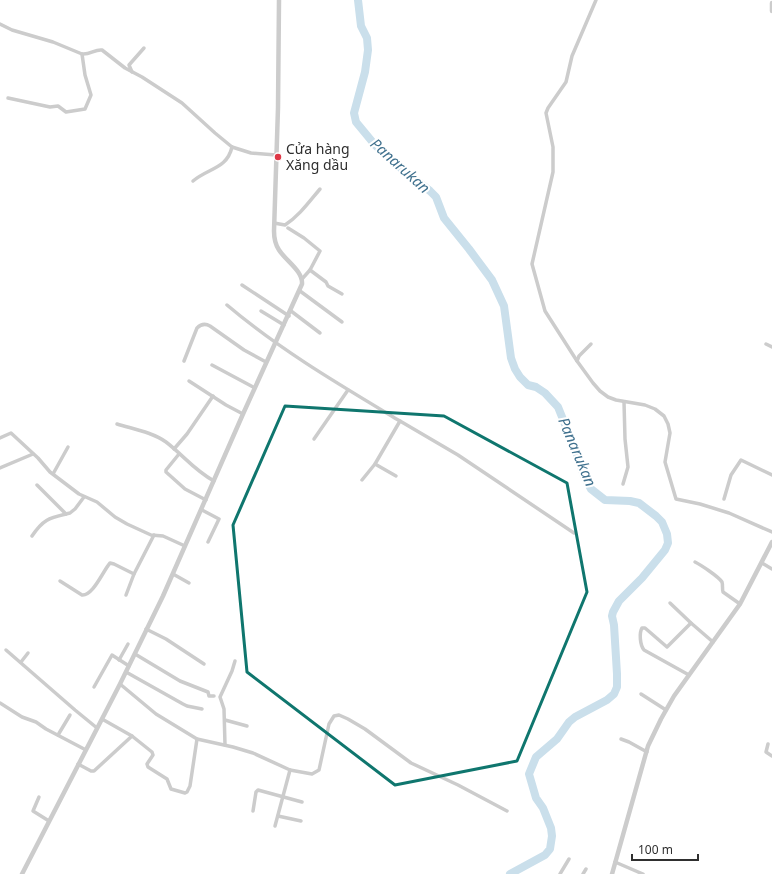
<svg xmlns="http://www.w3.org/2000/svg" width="772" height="874" viewBox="0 0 772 874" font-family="'Noto Sans',sans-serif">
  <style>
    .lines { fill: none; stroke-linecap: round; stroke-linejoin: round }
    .river { stroke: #cadfeb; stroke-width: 8 }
    .minor { stroke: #ccc; stroke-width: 3.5 }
    .tertiary { stroke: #ccc; stroke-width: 4.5 }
    .marked { fill: none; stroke: #0f766e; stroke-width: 3; stroke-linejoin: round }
    .poi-dot { fill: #df3847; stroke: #fff; stroke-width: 1.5 }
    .labels { text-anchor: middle; stroke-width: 4; stroke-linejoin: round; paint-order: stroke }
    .poi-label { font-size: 14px; fill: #2f2f2f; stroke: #fff; text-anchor: start }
    .water-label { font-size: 15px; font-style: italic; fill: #40718e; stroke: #fff }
  </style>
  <rect width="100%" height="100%" fill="#fff"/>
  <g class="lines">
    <!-- river -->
    <path class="river" d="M 358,0 L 361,26 L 367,38 L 368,50 L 365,72 L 354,113 L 356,122 L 375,145 L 397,165 L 430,191 L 436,197 L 444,218 L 469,249 L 492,280 L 504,306 L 511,358 L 515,369 L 520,377 L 528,385 L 536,387 L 545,393 L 558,407 L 577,454 L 584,476 L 591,489 L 605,500 L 630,501 L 639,503 L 656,516 L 662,522 L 667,534 L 668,543 L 665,550 L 642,578 L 619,601 L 613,612 L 612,616 L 614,625 L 617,674 L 617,687 L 614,694 L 607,700 L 575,717 L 569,722 L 557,739 L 536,757 L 529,774 L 536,798 L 543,808 L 551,828 L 552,836 L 550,849 L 545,855 L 510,874"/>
    <!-- minor -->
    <g class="minor">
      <path d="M 596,0 L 572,56 L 566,82 L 548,108 L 546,113 L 553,147 L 553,172 L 532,264 L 545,311 L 577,361 L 593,383 L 600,391 L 608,397 L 616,400 L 645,405 L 655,409 L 664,416 L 668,424 L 670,433 L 665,462 L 676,499 L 700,504 L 729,513 L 772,532"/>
      <path d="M 0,24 L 12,30 L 53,42 L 82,54 C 90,55 95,49 102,50 L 125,68 L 142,77 L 182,103 L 215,133 L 232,147 L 251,153 L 276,155"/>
      <path d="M 132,72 L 129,65 L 144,48"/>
      <path d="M 8,98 L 50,107 L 58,106 L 66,112 L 85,109 L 91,95 L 85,75 L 82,54"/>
      <path d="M 193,181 C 208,168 227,169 232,147"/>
      <path d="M 274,223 L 285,225 C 299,216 309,202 320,189"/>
      <path d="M 288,228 L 304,238 L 320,251 L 310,270 L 302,279"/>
      <path d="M 310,270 L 326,282 L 328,286 L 342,294"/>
      <path d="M 242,285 L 289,316"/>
      <path d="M 300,291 L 342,322"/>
      <path d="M 227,305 C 280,350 340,385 400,421 L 375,464 L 362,480"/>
      <path d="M 261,311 L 284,325"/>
      <path d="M 291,311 L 320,333"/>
      <path d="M 766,344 L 772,347"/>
      <path d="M 184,361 L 197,328 C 201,324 205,323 210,326 L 244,350 L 266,362"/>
      <path d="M 577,361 L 579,356 L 591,344"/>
      <path d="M 212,365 L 255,388"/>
      <path d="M 189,381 L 226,405 L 243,414"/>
      <path d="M 400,421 L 458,455 L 574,533"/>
      <path d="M 117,424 C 133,429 152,432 166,442 C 183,455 194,470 214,481"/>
      <path d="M 0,438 L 11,433 L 38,458 L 50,472 L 79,494 L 97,502 L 115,517 L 127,524 L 151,535 L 163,536 L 185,546"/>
      <path d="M 314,439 L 348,390"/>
      <path d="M 174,449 L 187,434 L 213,396"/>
      <path d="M 179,454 L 166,470 L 166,472 L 185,489 L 206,500"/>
      <path d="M 375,464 L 396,476"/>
      <path d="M 0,468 L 33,454"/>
      <path d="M 53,474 L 68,447"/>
      <path d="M 623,484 L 628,467 L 625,439 L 624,402"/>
      <path d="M 37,485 L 66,514"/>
      <path d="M 724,499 L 731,475 L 741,460 L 772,475"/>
      <path d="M 202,510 L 219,519 L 208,542"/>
      <path d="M 32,536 C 44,518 50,518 70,513 L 75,509 L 84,497"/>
      <path d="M 695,562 C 701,565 719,577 722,582 C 723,585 722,589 723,592 L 740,604"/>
      <path d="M 762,563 L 772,569"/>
      <path d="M 173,574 L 189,583"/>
      <path d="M 60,581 L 82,595 C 93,596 103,571 110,563 L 114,564 L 134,574 L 154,535"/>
      <path d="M 126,595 L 134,574"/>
      <path d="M 670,603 L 691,623 L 713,642"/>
      <path d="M 146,629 L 166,639 L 204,664"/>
      <path d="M 6,650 L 75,710 L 97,728"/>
      <path d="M 135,654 L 180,681 L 208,692 L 209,696 L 214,696"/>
      <path d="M 119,660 L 128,644"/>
      <path d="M 21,662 L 28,653"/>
      <path d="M 126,672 L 183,704 L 187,706 L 202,709"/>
      <path d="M 689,675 L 644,650 C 640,645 639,633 642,628 L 645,628 L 667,647 L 691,623"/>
      <path d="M 120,684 L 156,714 L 197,739 L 233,747 L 253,753 L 290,770 L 312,774 L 319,770 L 329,724 L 334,716 L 339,715 L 348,719 L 365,729 L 411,763 L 458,785 L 507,811"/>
      <path d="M 94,687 L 112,655 L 129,666"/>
      <path d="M 641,694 L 666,710"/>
      <path d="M 0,703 L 22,717 L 36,722 L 46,729 L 86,750"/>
      <path d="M 102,719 L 132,736 L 152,752 L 153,755 L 147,764 L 148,767 L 167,779 L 171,789 L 185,793 L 187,792 L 190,786 L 197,739"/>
      <path d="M 225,720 L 247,726"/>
      <path d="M 58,735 L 70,715"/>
      <path d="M 621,739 L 629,742 L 647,752"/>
      <path d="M 768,744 L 766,752 L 772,756"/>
      <path d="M 225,745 L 224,709 L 220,697 L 232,671 L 235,661"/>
      <path d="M 78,764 L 91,771 L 94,771 L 132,736"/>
      <path d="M 39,797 L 33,811 L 49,821"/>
      <path d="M 253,811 L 256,792 L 258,790 L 302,802"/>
      <path d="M 278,816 L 301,821"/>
      <path d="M 275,826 L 290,770"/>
      <path d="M 615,862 L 643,874"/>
      <path d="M 560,874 L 569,859"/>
      <path d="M 583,874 L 586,869"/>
    </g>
    <!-- tertiary -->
    <g class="tertiary">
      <path d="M 772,3 L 772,11"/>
      <path d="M 22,874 L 120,684 L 163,596 L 243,414 L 302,284 C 303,271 286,261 279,250 C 275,244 274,238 274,231 L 278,108 L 279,0"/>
      <path d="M 612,874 L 648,746 L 661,719 L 674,696 L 740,604 L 772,542"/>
    </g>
  </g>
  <!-- marked area -->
  <path class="marked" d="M 285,406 L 444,416 L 567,483 L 587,592 L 517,761 L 395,785 L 247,672 L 233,525 Z"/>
  <!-- markers -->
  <circle class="poi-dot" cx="278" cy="157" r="4"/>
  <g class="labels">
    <!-- poi labels -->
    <g class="poi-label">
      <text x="286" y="154">Cửa hàng<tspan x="286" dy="16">Xăng dầu</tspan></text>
    </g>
    <!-- water labels -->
    <g class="water-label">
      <text transform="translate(400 166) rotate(42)" y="5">Panarukan</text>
      <text transform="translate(577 452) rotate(67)" y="5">Panarukan</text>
    </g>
  </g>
  <!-- scale -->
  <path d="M632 854v6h66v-6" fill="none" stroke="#2f2f2f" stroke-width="2"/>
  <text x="638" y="854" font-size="12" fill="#2f2f2f" stroke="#ffffff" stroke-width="3" paint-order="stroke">100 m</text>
</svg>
